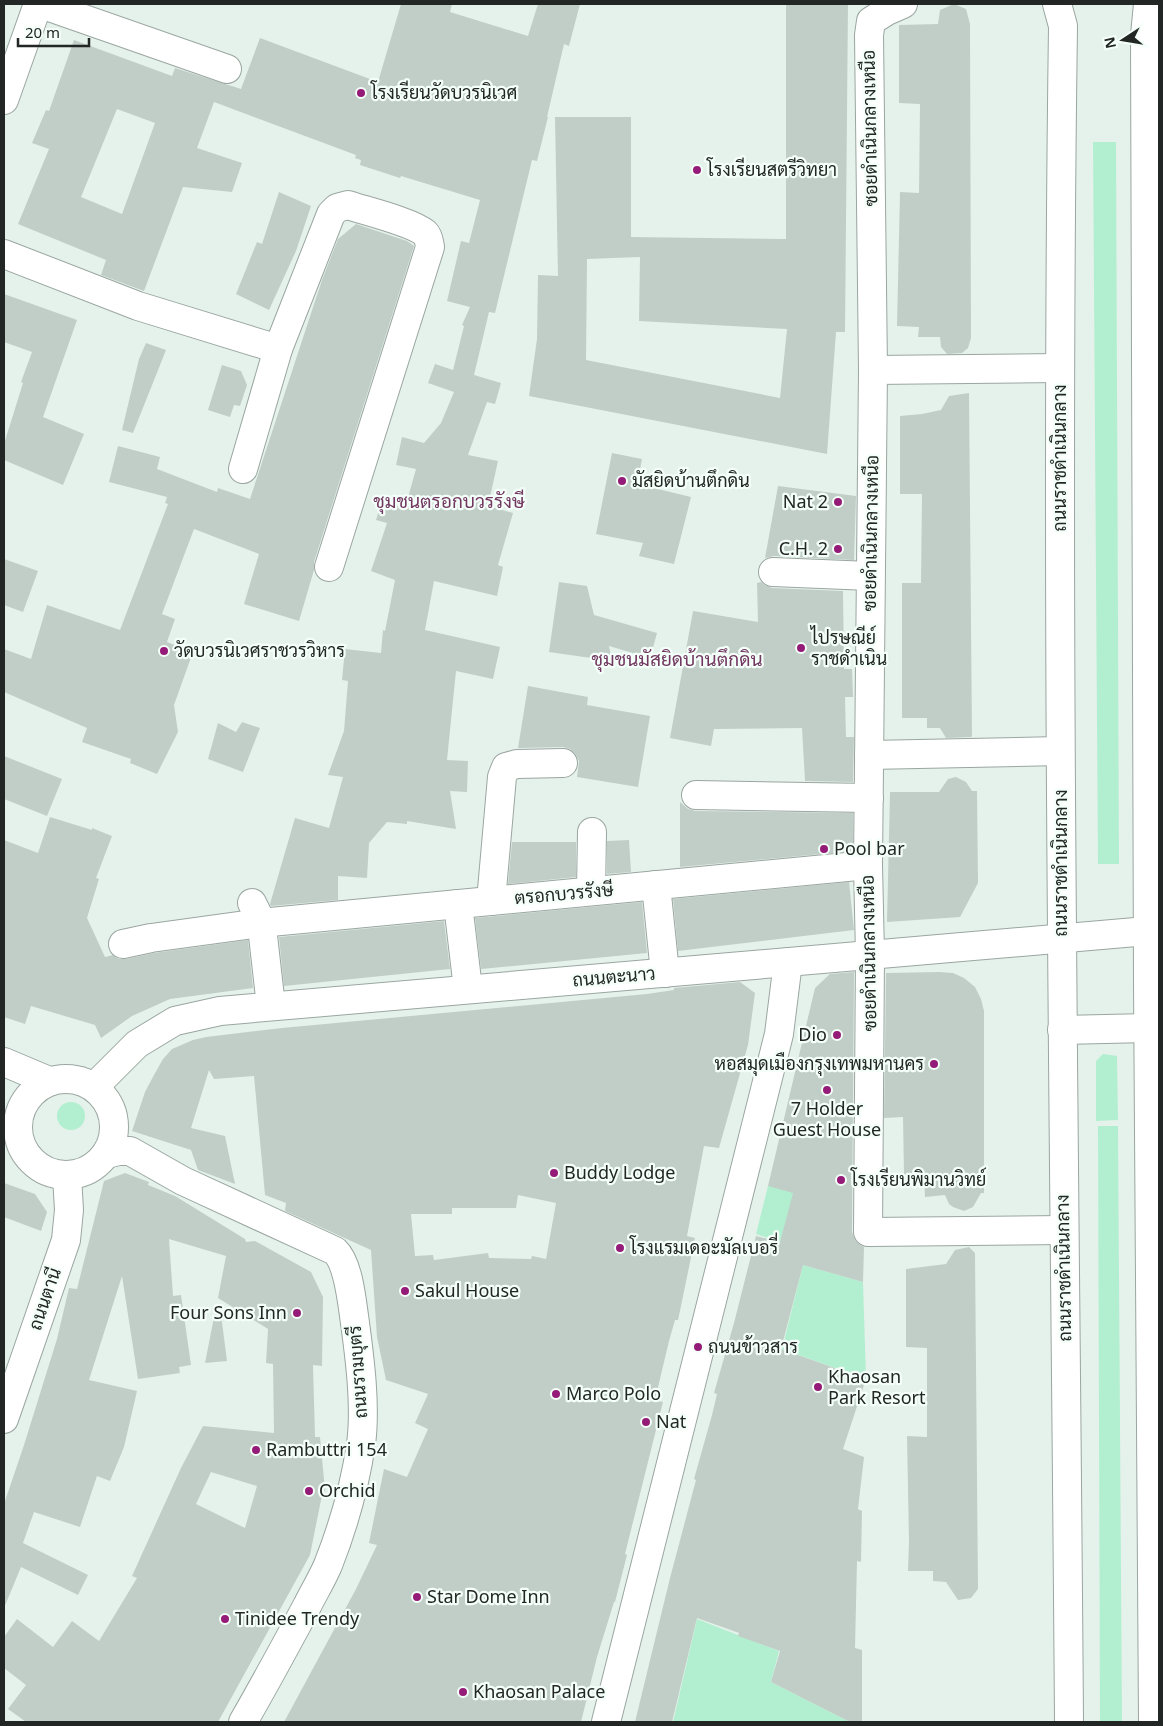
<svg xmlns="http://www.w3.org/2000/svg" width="1163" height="1726" viewBox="0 0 1163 1726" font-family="'Noto Sans',Sarabun,sans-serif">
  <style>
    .green { fill: #b2efd0 }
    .building { fill: #c1cec7; fill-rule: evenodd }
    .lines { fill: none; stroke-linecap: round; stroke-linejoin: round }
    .minor-casing { stroke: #9aa6a0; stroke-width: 30 }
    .major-casing { stroke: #9aa6a0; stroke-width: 30 }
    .minor { stroke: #fff; stroke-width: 28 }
    .major { stroke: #fff; stroke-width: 28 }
    .poi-dot { fill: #941b77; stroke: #f4fff9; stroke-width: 2 }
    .labels { text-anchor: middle; stroke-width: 4.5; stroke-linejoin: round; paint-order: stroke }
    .poi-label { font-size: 18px; fill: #222725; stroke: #f4fff9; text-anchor: start }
    .street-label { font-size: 18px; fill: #222725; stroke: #f4fff9 }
    .neighbourhood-label { font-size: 19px; fill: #733861; stroke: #f4fff9 }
  </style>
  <rect width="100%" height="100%" fill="#e5f2eb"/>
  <!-- green -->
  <g class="green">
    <path d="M 1093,142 L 1116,142 L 1119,864 L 1098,864 Z"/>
    <path d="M 1103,1054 L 1117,1056 L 1118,1120 L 1096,1121 L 1096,1061 Z"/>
    <circle cx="71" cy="1116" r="14"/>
    <path d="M 1098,1126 L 1118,1126 L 1122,1722 L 1100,1722 Z"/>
    <path d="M 768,1186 L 796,1189 L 780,1242 L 756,1234 Z"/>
    <path d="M 803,1265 L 863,1282 L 866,1379 L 782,1349 Z"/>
    <path d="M 697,1619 L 779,1651 L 771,1682 L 850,1722 L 673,1722 Z"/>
  </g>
  <!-- building -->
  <g class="building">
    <path d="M 401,4 L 452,4 L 450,12 L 528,36 L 538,4 L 580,4 L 569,46 L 564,44 L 547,117 L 548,117 L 537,161 L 532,160 L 495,313 L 489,312 L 474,375 L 501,383 L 495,404 L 487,402 L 468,455 L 498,461 L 488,506 L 513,513 L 498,565 L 503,567 L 497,596 L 434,581 L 425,630 L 500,647 L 493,679 L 456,671 L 447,760 L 468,761 L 467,792 L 450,791 L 456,829 L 407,821 L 407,824 L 387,822 L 369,843 L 367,878 L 338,876 L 338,900 L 271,906 L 270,904 L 295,818 L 329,828 L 343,777 L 328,775 L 344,731 L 348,681 L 342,680 L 345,649 L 381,653 L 383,630 L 385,631 L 395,580 L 371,571 L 387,523 L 376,520 L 382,501 L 405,508 L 416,469 L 396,465 L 402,437 L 424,443 L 441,423 L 454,392 L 428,383 L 435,364 L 453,370 L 464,326 L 462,325 L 470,307 L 447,301 L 461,241 L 469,243 L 480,200 L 401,176 L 400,178 L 360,165 L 361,160 L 355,158 L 356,155 L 214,102 L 197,148 L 242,163 L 232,192 L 183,187 L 144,291 L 101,275 L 106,260 L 18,224 L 49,149 L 32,143 L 46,110 L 49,111 L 74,40 L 172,76 L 175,68 L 241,89 L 260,38 L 378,82 ZM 117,109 L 155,123 L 122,214 L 81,197 Z"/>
    <path d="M 786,4 L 848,4 L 845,332 L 836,332 L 827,454 L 529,396 L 537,339 L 538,275 L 558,276 L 555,117 L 631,117 L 631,237 L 786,239 ZM 640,257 L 639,321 L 787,329 L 780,398 L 586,360 L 587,259 Z"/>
    <path d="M 954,4 L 966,9 L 970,24 L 971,338 L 968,348 L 962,353 L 947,354 L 941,347 L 940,337 L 918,337 L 919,327 L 897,326 L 900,192 L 919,193 L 920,104 L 899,103 L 899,25 L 938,24 L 940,10 Z"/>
    <path d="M 279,192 L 311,206 L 296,251 L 269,310 L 236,294 L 257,242 L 262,244 Z"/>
    <path d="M 356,224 L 407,241 L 414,246 L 314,562 L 314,570 L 299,621 L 244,604 L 259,554 L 194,529 L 162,614 L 175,619 L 167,642 L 193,652 L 174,705 L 178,732 L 157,774 L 130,763 L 131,759 L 82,742 L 87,728 L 4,692 L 4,649 L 31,659 L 47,605 L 120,630 L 168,504 L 165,503 L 167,497 L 109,482 L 118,446 L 160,457 L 157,469 L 217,492 L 218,488 L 250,499 L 322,280 L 338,239 Z"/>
    <path d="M 4,294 L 77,320 L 43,417 L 84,434 L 63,485 L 4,460 L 4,444 L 23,383 L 21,382 L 32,352 L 4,342 Z"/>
    <path d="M 146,343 L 166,350 L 133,433 L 122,430 L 139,359 Z"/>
    <path d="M 222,365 L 241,371 L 247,385 L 240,406 L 234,405 L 230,417 L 208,410 Z"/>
    <path d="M 969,393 L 972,736 L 971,737 L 946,738 L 940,728 L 927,728 L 927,718 L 902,718 L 902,583 L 921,583 L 922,494 L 900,494 L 900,416 L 922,414 L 941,410 L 949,396 Z"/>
    <path d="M 612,453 L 642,459 L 637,484 L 691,497 L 674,564 L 639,556 L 643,543 L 596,534 Z"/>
    <path d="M 778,486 L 856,496 L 854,560 L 774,556 L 765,558 Z"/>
    <path d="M 4,559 L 38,571 L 23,612 L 4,605 Z"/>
    <path d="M 559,582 L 587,586 L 594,615 L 657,633 L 650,658 L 609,646 L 612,661 L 549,652 Z"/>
    <path d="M 761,582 L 765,585 L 772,588 L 843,591 L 844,669 L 852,669 L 853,697 L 845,697 L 846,737 L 854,737 L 853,782 L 805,781 L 802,728 L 714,729 L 711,746 L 670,738 L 693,611 L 758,622 L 757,583 Z"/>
    <path d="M 528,686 L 588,697 L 587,705 L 650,716 L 638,787 L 577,777 L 579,761 L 576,755 L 570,749 L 563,747 L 518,748 Z"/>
    <path d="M 242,722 L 260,728 L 243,772 L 208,759 L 218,723 L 236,732 Z"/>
    <path d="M 4,756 L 62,779 L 47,816 L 4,799 Z"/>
    <path d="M 956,777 L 966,782 L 972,791 L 977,791 L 978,883 L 960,917 L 887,922 L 890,792 L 939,792 L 948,779 Z"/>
    <path d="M 680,802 L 688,809 L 696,811 L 853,813 L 853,851 L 680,867 Z"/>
    <path d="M 50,817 L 92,830 L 92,828 L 112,836 L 96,878 L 99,879 L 87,918 L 105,957 L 113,955 L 119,959 L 126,959 L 154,953 L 248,940 L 253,988 L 170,999 L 132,1016 L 101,1038 L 95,1025 L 31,1006 L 25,1024 L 4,1017 L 4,840 L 38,853 Z"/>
    <path d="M 629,840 L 631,872 L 607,874 L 607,841 Z"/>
    <path d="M 512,842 L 576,842 L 576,877 L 508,884 Z"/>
    <path d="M 849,882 L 854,930 L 678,951 L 673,899 Z"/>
    <path d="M 642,902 L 647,953 L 481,969 L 475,918 Z"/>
    <path d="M 444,921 L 450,969 L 284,986 L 279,937 Z"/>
    <path d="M 854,972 L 852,1232 L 855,1240 L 860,1245 L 864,1247 L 863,1282 L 803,1265 L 781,1349 L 866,1379 L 843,1449 L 864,1457 L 858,1509 L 862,1511 L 861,1562 L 857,1561 L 855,1648 L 862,1650 L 862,1722 L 850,1722 L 771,1682 L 780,1651 L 738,1636 L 739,1633 L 697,1618 L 672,1722 L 635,1722 L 670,1578 L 696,1480 L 694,1479 L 712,1415 L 717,1394 L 714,1393 L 734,1323 L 756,1236 L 780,1242 L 793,1193 L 768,1186 L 815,988 L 830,974 Z"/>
    <path d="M 939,972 L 953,973 L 964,978 L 975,987 L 981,999 L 984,1011 L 984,1193 L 981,1193 L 973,1207 L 964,1211 L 953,1207 L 949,1204 L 945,1195 L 925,1197 L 924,1174 L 904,1175 L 903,1117 L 884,1118 L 886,973 Z"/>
    <path d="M 740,982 L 755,993 L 748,1045 L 719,1148 L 704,1146 L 687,1236 L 695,1238 L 681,1306 L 678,1320 L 675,1320 L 669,1341 L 655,1400 L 663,1402 L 625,1554 L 627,1555 L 615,1602 L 614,1602 L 597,1657 L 581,1722 L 284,1722 L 356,1589 L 377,1545 L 369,1543 L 384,1469 L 407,1477 L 428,1429 L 415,1423 L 428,1394 L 386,1380 L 377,1337 L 371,1250 L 285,1211 L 286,1203 L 265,1195 L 254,1076 L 214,1079 L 209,1070 L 191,1128 L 225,1136 L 235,1184 L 198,1170 L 191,1150 L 132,1131 L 145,1092 L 154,1075 L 163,1059 L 172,1049 L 193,1040 L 206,1037 L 282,1028 L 647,994 L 674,990 L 674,988 ZM 518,1195 L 556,1203 L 546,1259 L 532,1256 L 531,1259 L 489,1258 L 488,1253 L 434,1260 L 433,1255 L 415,1256 L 411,1214 L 452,1214 L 452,1208 L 516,1208 Z"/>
    <path d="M 125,1173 L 149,1182 L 148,1185 L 175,1196 L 245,1239 L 246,1242 L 255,1241 L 311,1272 L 323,1297 L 322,1366 L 313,1365 L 315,1437 L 320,1437 L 325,1490 L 321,1500 L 310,1555 L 218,1722 L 26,1722 L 8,1709 L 26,1685 L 4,1668 L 4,1637 L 17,1619 L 53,1647 L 72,1621 L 99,1641 L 137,1578 L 132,1576 L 181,1468 L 203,1426 L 274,1433 L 273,1364 L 266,1363 L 268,1329 L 218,1298 L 226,1256 L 169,1239 L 173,1296 L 181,1295 L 191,1365 L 179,1367 L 180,1373 L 138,1379 L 122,1276 L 89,1380 L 137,1391 L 124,1447 L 110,1481 L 97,1476 L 80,1527 L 34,1512 L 23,1543 L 88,1575 L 78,1595 L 21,1567 L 4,1608 L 4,1504 L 24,1445 L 57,1339 L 69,1288 L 77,1289 L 104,1181 ZM 211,1472 L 257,1486 L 245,1528 L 196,1504 Z"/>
    <path d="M 4,1183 L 35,1194 L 47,1212 L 41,1231 L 4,1217 Z"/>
    <path d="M 969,1247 L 975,1253 L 978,1589 L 971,1598 L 958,1600 L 946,1582 L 933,1581 L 933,1571 L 908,1571 L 909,1541 L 907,1436 L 927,1437 L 927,1348 L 906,1347 L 906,1269 L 946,1264 L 955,1250 Z"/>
    <path d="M 216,1307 L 220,1307 L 227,1361 L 205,1363 Z"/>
  </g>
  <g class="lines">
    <defs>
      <g id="minor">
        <path d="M 41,4 L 227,69"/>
        <path d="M 903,4 L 887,11 L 871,21 L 869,35 L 873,370 L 868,865 L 870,955 L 868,1232 L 1064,1230"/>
        <path d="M 4,100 L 38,4"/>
        <path d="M 4,254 L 138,306 L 278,349 L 331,214 L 337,208 L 348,205 C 366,211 412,222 425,233 C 429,237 429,242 430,247 L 329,567"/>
        <path d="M 873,370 L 1060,368"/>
        <path d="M 243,469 L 278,349"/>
        <path d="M 773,572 L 870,576"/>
        <path d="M 869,755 L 1060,751"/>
        <path d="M 696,795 L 869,798"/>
        <path d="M 656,885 L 665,973"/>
        <path d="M 591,891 L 592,832"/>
        <path d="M 491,901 L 502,777 L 506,767 L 517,764 L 563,763"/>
        <path d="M 252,903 L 258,915 L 262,927 L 271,1006"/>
        <path d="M 458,904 L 468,989"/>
        <path d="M 123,944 L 151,938 L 260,923 L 868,865"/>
        <path d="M 4,1062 L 49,1081"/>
        <circle cx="66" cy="1127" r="48"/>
        <path d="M 94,1087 L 137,1044 L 175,1021 L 220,1011 L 1159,930"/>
        <path d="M 106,1154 L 119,1151 L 130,1151 L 183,1181 L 335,1251 C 349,1264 352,1303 355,1323 C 360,1360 366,1407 361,1444 C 355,1485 343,1527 328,1565 C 322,1579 314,1592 307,1606 C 286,1645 265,1684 243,1722"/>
        <path d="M 4,1419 L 66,1240 L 69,1210 L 67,1176"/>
        <path d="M 606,1722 L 779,1034 L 788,962"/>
      </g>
      <g id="major">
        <path d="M 1057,4 L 1063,26 C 1055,591 1065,1157 1069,1722"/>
        <path d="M 1148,4 L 1145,35 L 1148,983 L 1153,1722"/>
        <path d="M 1062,1030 L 1148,1028"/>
      </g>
    </defs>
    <!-- minor casing -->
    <use href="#minor" class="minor-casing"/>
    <!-- major casing -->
    <use href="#major" class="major-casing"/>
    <!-- minor -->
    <use href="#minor" class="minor"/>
    <!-- major -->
    <use href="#major" class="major"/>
  </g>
  <!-- markers -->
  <g class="poi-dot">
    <circle cx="361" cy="93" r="5"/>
    <circle cx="697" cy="170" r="5"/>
    <circle cx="622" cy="481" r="5"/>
    <circle cx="838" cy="502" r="5"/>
    <circle cx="838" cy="549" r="5"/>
    <circle cx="801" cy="648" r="5"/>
    <circle cx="164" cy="651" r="5"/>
    <circle cx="824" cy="849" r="5"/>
    <circle cx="837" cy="1035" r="5"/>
    <circle cx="934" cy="1064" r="5"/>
    <circle cx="827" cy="1090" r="5"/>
    <circle cx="554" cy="1173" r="5"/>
    <circle cx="841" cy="1180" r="5"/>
    <circle cx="620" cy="1248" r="5"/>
    <circle cx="405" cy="1291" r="5"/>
    <circle cx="297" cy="1313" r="5"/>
    <circle cx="698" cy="1347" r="5"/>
    <circle cx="818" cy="1387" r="5"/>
    <circle cx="556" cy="1394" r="5"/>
    <circle cx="646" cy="1422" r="5"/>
    <circle cx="256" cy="1450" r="5"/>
    <circle cx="309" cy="1491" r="5"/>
    <circle cx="417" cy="1597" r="5"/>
    <circle cx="225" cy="1619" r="5"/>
    <circle cx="463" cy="1692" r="5"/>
  </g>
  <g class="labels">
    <!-- poi labels -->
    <g class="poi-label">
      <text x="371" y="99">โรงเรียนวัดบวรนิเวศ</text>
      <text x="707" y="176">โรงเรียนสตรีวิทยา</text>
      <text x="632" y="487">มัสยิดบ้านตึกดิน</text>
      <text x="828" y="508" text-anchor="end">Nat 2</text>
      <text x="828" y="555" text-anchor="end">C.H. 2</text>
      <text x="811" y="644">ไปรษณีย์<tspan x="811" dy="21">ราชดำเนิน</tspan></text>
      <text x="174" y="657">วัดบวรนิเวศราชวรวิหาร</text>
      <text x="834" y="855">Pool bar</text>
      <text x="827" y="1041" text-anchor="end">Dio</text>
      <text x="924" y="1070" text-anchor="end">หอสมุดเมืองกรุงเทพมหานคร</text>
      <text x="827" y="1115" text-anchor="middle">7 Holder<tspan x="827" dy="21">Guest House</tspan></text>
      <text x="564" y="1179">Buddy Lodge</text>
      <text x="851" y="1186">โรงเรียนพิมานวิทย์</text>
      <text x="630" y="1254">โรงแรมเดอะมัลเบอรี่</text>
      <text x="415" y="1297">Sakul House</text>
      <text x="287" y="1319" text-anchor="end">Four Sons Inn</text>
      <text x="708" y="1353">ถนนข้าวสาร</text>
      <text x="828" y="1383">Khaosan<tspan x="828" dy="21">Park Resort</tspan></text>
      <text x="566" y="1400">Marco Polo</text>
      <text x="656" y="1428">Nat</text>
      <text x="266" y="1456">Rambuttri 154</text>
      <text x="319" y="1497">Orchid</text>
      <text x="427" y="1603">Star Dome Inn</text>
      <text x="235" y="1625">Tinidee Trendy</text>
      <text x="473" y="1698">Khaosan Palace</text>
    </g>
    <!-- street labels -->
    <g class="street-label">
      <text transform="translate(870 128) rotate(-91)" y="6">ซอยดำเนินกลางเหนือ</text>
      <text transform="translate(1060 458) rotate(-90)" y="6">ถนนราชดำเนินกลาง</text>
      <text transform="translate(871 533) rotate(-89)" y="6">ซอยดำเนินกลางเหนือ</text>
      <text transform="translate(1061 863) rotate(-90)" y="6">ถนนราชดำเนินกลาง</text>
      <text transform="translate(564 894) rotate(-5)" y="6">ตรอกบวรรังษี</text>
      <text transform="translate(869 953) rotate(-91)" y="6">ซอยดำเนินกลางเหนือ</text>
      <text transform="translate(614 977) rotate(-5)" y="6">ถนนตะนาว</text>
      <text transform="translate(1064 1268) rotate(-91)" y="6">ถนนราชดำเนินกลาง</text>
      <text transform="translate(45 1299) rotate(-71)" y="6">ถนนตานี</text>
      <text transform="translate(358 1372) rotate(-94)" y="6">ถนนรามบุตรี</text>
    </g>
    <!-- neighbourhood labels -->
    <g class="neighbourhood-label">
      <text x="449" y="508">ชุมชนตรอกบวรรังษี</text>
      <text x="677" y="666">ชุมชนมัสยิดบ้านตึกดิน</text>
    </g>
  </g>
  <!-- border -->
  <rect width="1163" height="1726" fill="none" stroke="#222725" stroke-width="10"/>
  <!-- north arrow -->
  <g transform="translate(1123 40) rotate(258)" stroke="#f4fff9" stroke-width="4" paint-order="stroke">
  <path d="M0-4L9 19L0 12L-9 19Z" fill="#222725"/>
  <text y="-8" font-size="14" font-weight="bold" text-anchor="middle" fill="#222725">N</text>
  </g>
  <!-- scale -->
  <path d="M18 38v8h71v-8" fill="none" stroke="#222725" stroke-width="2.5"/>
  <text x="25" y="38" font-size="15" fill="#222725" stroke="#f4fff9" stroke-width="4" paint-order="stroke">20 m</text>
</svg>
